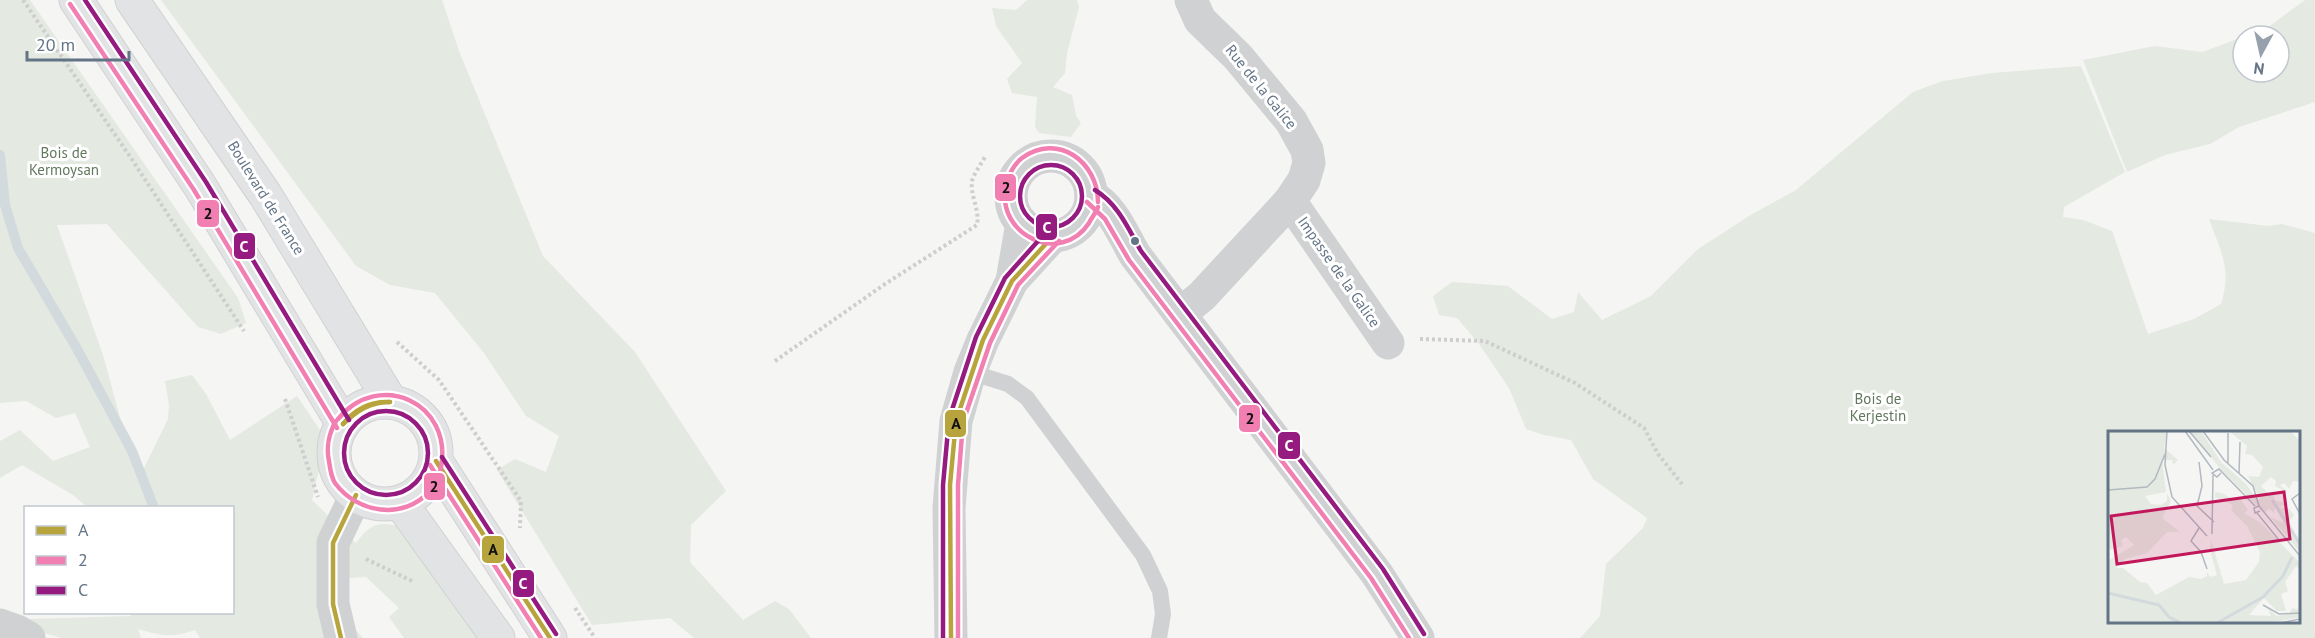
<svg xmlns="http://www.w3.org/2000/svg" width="2315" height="638" viewBox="0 0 2315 638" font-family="'PT Sans',sans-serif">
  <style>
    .green { fill: #e4e9e1; fill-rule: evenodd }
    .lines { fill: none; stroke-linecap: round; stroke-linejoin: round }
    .stream { stroke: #d3dadd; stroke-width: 10 }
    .primary-casing { stroke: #d0d2d2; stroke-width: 35 }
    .path { stroke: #cecece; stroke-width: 4; stroke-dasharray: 3 3; stroke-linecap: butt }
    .service { stroke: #d0d1d2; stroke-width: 16 }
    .minor { stroke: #d0d1d2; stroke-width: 33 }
    .tertiary { stroke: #d0d1d2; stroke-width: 33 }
    .primary { stroke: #e2e3e4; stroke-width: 33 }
    .bus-1-casing { stroke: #fff; stroke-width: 9 }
    .bus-2-casing { stroke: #fff; stroke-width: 9 }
    .bus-3-casing { stroke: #fff; stroke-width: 9 }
    .bus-1 { stroke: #b8a43c; stroke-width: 4.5 }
    .bus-2 { stroke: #f27fb2; stroke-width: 4.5 }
    .bus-3 { stroke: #951b81; stroke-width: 4.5 }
    .bus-dot { fill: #637486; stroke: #fff; stroke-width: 2 }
    .labels { text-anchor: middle; stroke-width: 6; stroke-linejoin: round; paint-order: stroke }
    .street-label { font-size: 15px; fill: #637486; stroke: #fff }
    .park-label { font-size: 15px; fill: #62785e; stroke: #fff }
    .inset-river { fill: none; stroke: #d3dadd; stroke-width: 3 }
    .inset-road { fill: none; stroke: #b2b9c0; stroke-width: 1.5 }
    .view { fill: #c2185b; fill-opacity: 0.15; stroke: #c2185b; stroke-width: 3 }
    .inset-edge { fill: none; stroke: #637486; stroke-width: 3 }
    .line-badge { stroke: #fff; stroke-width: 2 }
    .badge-label { font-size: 16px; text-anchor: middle; font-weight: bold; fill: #fff }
    .pale-badge-label { font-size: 16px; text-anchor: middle; font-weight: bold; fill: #111 }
  </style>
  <rect width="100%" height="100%" fill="#f5f5f3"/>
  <!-- green -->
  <g class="green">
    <path d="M 0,0 L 30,0 L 238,298 L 246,323 L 221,334 L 198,327 L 107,224 L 57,225 L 103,355 L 121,421 L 143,470 L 168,419 L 169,405 L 165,381 L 192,375 L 206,394 L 230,440 L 297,396 L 326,439 L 312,500 L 356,543 C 375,518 381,523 409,528 L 491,638 L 404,638 L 389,617 L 399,608 L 366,577 L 324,580 L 338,610 L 363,638 L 200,638 L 195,630 C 172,638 162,636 138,629 L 141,638 L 61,638 L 31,629 L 30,619 L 131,616 L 132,612 L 232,612 L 232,508 L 87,507 L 73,495 L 22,465 L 0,478 L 0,441 L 20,430 L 53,461 L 90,447 L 75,413 L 56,418 L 26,401 L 0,403 Z"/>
    <path d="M 161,0 L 442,0 L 459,51 L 543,256 L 635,352 L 726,491 L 691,525 L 690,562 L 743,620 L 775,601 L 789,609 L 811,638 L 694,638 L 670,618 L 592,625 L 497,470 L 515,459 L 546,472 L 559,436 L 526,416 L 484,353 L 435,293 L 390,285 L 356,266 Z"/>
    <path d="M 1027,0 L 1077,0 L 1079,7 L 1067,53 L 1065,73 L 1053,87 L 1072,95 L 1076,116 L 1081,123 L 1071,137 L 1039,133 L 1035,127 L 1037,97 L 1012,93 L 1007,79 L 1022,63 L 996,26 L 992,8 L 1016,10 Z"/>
    <path d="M 2305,0 L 2315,0 L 2315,102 L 2239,127 L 2210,144 L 2165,155 L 2127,172 L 2083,60 L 2155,46 L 2202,52 L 2243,37 L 2243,72 L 2279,72 L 2279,36 L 2246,36 L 2267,28 Z"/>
    <path d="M 2081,66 L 2125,172 L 2064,207 L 2063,217 L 2083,220 L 2112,231 L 2148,334 L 2194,319 L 2221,304 C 2232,269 2221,252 2209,219 L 2269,226 L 2282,224 L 2315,233 L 2315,638 L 1580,638 L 1600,616 L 1606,564 L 1643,528 L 1647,518 L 1593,479 L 1571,440 L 1544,435 L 1526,429 L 1509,388 L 1479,344 L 1457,318 L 1439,315 L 1433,296 L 1452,282 L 1508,286 L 1552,319 L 1574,312 L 1578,292 L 1602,320 L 1651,296 L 1698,249 L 1749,216 L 1796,190 L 1913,92 L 1943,81 L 1992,73 ZM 2110,432 L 2298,432 L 2298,622 L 2110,622 Z"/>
  </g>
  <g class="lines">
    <!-- stream -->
    <path class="stream" d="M 0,155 L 5,205 L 18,248 L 76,347 L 132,451 L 154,508"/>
    <defs>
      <g id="primary">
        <path d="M 76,0 L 200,186 L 343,424"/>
        <path d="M 132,0 L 266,196 L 391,402"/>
        <circle cx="385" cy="453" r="51"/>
        <path d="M 436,461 L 550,638"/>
        <path d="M 400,502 L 498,638"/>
      </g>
    </defs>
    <!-- primary casing -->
    <use href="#primary" class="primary-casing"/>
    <!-- path -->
    <g class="path">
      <path d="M 23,0 L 131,158 L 244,331"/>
      <path d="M 1420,339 L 1485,341 L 1575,383 L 1644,428 L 1658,454 L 1682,484"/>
      <path d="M 397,342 L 439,380 L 521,501 L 520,528"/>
      <path d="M 775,361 L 885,284 L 977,225 C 980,210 970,196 972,181 C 974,173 982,163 986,155"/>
      <path d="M 285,399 L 318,497"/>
      <path d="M 366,559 L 414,582"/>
      <path d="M 575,608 L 595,638"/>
    </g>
    <!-- service -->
    <path class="service" d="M 970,372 L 1008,384 L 1027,398 L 1143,555 L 1160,591 L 1163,614 L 1159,638"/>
    <!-- minor -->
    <g class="minor">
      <circle cx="1051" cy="196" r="40"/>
      <path d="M 1091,196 C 1113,207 1123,235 1135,255 L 1377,574 L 1418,638"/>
      <path d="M 1290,201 L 1388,343"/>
      <path d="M 1180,314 L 1202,296 L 1290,201 L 1304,180 L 1309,163 L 1307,150 L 1291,121 L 1238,57 L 1200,20 L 1191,0"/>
      <path d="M 0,625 L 17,631 L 29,638"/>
      <path d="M 341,638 L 333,604 L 333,543 L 356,495"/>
      <path d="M 951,638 L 949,508 L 956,421 L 970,372 L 983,340 L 1012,281 L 1022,223"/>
    </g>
    <!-- tertiary -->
    <path class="tertiary" d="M 1012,281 L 1053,236"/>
    <!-- primary -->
    <use href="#primary" class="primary"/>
    <defs>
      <g id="bus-1">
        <path d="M 343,424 C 355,409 371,401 390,402"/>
        <path d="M 343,424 C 357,411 370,402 390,402"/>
        <path d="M 436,461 L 550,638"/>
        <path d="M 341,638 L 333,604 L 333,543 L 356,495"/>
        <path d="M 951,638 L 950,485 L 956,421 L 983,340 L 1012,281 L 1053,236"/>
      </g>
      <g id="bus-2">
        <path d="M 70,4 L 194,190 L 337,428"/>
        <path d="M 1087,202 L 1105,219 L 1129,260 L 1371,578 L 1409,638"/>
        <path d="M 1098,207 C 1096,213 1092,217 1089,223 C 1061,266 995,235 1006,185 C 1008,176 1014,164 1022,158 C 1058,132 1098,162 1098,202"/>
        <path d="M 336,421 C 329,433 326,448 329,461 C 330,468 331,477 335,483 C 357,513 403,521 430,491 C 433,488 437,484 438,480 C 440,476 440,471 441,467 C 453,403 379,369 338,419"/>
        <path d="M 430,465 L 541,638"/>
        <path d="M 958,638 L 958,485 L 963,422 L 990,343 L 1018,285 L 1059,241"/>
      </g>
      <g id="bus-3">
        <path d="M 85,0 L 206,182 L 349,420"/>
        <circle cx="1051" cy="196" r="31"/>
        <path d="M 1095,190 C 1118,204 1128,228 1141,251 L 1383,569 L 1424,634"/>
        <circle cx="386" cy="453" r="42"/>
        <path d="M 442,457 L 556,634"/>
        <path d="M 943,638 L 943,485 L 949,419 L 976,337 L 1005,278 L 1047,231"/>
      </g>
    </defs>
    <!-- bus-1 casing -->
    <use href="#bus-1" class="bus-1-casing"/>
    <!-- bus-2 casing -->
    <use href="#bus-2" class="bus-2-casing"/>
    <!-- bus-3 casing -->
    <use href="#bus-3" class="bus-3-casing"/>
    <!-- bus-1 -->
    <use href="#bus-1" class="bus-1"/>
    <!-- bus-2 -->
    <use href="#bus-2" class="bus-2"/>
    <!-- bus-3 -->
    <use href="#bus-3" class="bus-3"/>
  </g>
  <!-- markers -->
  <circle class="bus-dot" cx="1135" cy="241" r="5"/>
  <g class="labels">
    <!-- street labels -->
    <g class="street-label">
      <text transform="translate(1261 87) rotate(51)" y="5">Rue de la Galice</text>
      <text transform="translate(266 198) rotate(58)" y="5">Boulevard de France</text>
      <text transform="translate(1339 272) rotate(55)" y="5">Impasse de la Galice</text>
    </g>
    <!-- park labels -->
    <g class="park-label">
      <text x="64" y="158">Bois de<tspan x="64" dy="17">Kermoysan</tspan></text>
      <text x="1878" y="404">Bois de<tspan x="1878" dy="17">Kerjestin</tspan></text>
    </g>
  </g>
  <!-- overview -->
  <g transform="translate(2108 431)">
    <rect width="192" height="192" fill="#f5f5f3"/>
    <path d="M 0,0 L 59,0 L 56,17 L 70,29 L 65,34 L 64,29 L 54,29 L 58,61 L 37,65 L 43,73 L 53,74 L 59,70 L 59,62 L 63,70 L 54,87 L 72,101 L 59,101 L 39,122 L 17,128 L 8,137 L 15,137 L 32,151 L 39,152 L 48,164 L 81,146 L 93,148 L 99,145 L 99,141 L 102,146 L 109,144 L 102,119 L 103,109 L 116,153 L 138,149 L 151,131 L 152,121 L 139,95 L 123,79 L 125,74 L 107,66 L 107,61 L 114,62 L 126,69 L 132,68 L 140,79 L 136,82 L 153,92 L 192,132 L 192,138 L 188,135 L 177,151 L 180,160 L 173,163 L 178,180 L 169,180 L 156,167 L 141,184 L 163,185 L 160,178 L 169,185 L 181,183 L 184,177 L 192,179 L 192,186 L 162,192 L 0,192 L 0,130 L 26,114 L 18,106 L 13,109 L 15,115 L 0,119 ZM 82,0 L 93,0 L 113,31 L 138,53 L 149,69 L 152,68 L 140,45 L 151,46 L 155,36 L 144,24 L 137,23 L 139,15 L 121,0 L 182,0 L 192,10 L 192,51 L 185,50 L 181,58 L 176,52 L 172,54 L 179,61 L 167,55 L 168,50 L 163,46 L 153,55 L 161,63 L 174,62 L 166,64 L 167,69 L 180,73 L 171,76 L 181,78 L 186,84 L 181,91 L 192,111 L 192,121 L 162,86 L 176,92 L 167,76 L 166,82 L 161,78 L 156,82 L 111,36 Z" fill="#e4e9e1"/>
    <path class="inset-river" d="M 164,69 L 192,113M 0,162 L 51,174 L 61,186 L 73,192M 109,192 L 155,166 L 175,145 L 184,126"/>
    <path class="inset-road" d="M 59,0 L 57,34 L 64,66 L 99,105M 77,0 L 105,39M 81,0 L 103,26M 95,0 L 116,29 L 145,55 L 151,75M 120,2 L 120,33M 91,31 L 94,55 L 89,75 L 106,91M 113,42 L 109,46 L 104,42 L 111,38 L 147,75M 131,43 L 132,11M 0,59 L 39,56 L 47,48 L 57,23M 192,62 L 184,68 L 192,83M 152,80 L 147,82 L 146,77 L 151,75 L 192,125M 149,82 L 171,109M 91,97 L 83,110 L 93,121 L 99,138M 104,103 L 105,44M 155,174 L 171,183 L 192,182M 172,192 L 192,188"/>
    <path class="view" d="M 176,61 L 182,108 L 9,133 L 3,85 Z"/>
    <rect width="192" height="192" class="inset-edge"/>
  </g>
  <g class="line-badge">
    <rect x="994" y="173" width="23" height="29" rx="6" fill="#f27fb2"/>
    <rect x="196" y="199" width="24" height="29" rx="6" fill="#f27fb2"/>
    <rect x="1035" y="213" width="23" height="28" rx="6" fill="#951b81"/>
    <rect x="233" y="232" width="23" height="28" rx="6" fill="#951b81"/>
    <rect x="1238" y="404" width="23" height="29" rx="6" fill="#f27fb2"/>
    <rect x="944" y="409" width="23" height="29" rx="6" fill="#b8a43c"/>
    <rect x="1277" y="431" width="24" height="29" rx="6" fill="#951b81"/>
    <rect x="423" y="472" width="23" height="29" rx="6" fill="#f27fb2"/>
    <rect x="481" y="535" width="24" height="29" rx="6" fill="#b8a43c"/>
    <rect x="512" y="569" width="23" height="29" rx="6" fill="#951b81"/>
  </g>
  <g class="badge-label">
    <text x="1047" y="233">C</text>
    <text x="244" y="252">C</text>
    <text x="1289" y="451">C</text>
    <text x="523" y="589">C</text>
  </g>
  <g class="pale-badge-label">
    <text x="1006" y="193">2</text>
    <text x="208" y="219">2</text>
    <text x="1250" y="424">2</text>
    <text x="956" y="429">A</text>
    <text x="434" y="492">2</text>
    <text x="493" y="555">A</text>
  </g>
  <!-- legend -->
  <rect x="24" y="506" width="210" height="108" fill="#ffffff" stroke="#c1c7cf" stroke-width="1.5"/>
  <rect x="36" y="526" width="30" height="9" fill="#b8a43c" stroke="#c1c7cf" stroke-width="1.5"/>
  <text x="78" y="536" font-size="18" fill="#637486">A</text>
  <rect x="36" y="556" width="30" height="9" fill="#f27fb2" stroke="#c1c7cf" stroke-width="1.5"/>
  <text x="78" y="566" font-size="18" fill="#637486">2</text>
  <rect x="36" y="586" width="30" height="9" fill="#951b81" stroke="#c1c7cf" stroke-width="1.5"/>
  <text x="78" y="596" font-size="18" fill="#637486">C</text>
  <!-- north arrow -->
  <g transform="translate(2261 54) rotate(188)"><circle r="28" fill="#ffffff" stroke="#c1c7cf" stroke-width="1.5"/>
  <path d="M0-4.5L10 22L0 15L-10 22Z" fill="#96a1ac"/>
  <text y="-9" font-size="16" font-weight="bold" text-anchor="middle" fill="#637486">N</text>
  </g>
  <!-- scale -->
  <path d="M27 51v9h102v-9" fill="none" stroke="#637486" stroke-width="3"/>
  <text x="36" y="51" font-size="18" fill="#637486" stroke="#ffffff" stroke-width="4.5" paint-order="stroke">20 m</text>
</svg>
